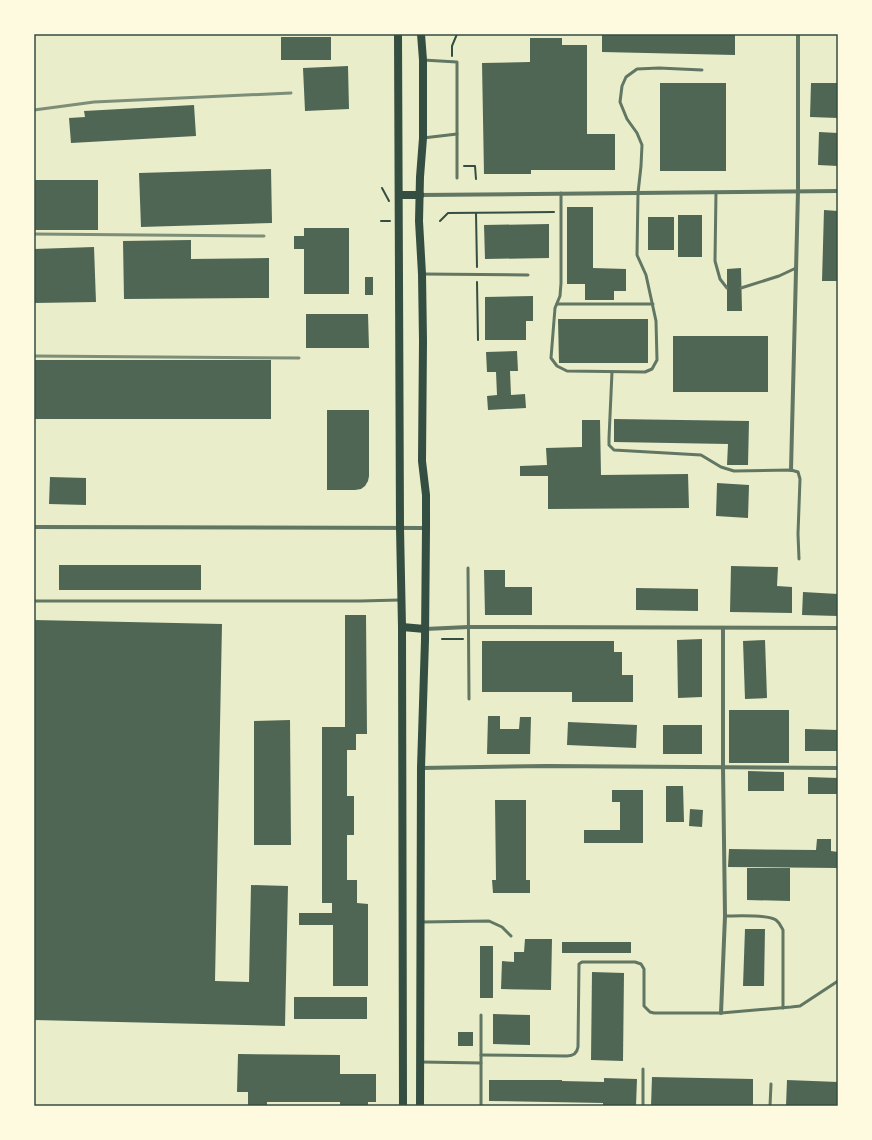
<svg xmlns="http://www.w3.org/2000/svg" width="872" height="1140" viewBox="0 0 872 1140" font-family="Roboto,sans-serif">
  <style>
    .building { fill: #4f6655 }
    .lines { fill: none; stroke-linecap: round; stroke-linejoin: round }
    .path { stroke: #344e41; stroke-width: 2 }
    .service { stroke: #617663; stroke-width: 3 }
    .minor { stroke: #617663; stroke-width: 4 }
    .secondary { stroke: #344e41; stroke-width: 8 }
    .rail { stroke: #7c8e77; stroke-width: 3 }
    .neatline { fill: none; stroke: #344e41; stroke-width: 1.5 }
  </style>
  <rect width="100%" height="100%" fill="#e9edc9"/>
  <!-- building -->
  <g class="building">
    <path d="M 602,34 L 735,34 L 735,55 L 602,52 Z"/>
    <rect x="281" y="37" width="50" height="23"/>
    <path d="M 530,38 L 562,38 L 562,45 L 587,45 L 587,134 L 615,134 L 615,170 L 531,170 L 531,174 L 484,174 L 482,63 L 530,62 Z"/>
    <path d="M 348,66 L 349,109 L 305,111 L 303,68 Z"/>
    <rect x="660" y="83" width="66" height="88"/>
    <path d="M 811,83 L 838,83 L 838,118 L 810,117 Z"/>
    <path d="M 194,105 L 196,136 L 71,143 L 69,118 L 85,117 L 84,111 Z"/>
    <path d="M 819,132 L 838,133 L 838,166 L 818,165 Z"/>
    <path d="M 271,169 L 272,223 L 141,227 L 139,173 Z"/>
    <rect x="34" y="180" width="64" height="50"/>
    <path d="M 567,207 L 593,207 L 593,268 L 626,269 L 626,291 L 614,291 L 614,300 L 585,300 L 585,284 L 567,284 Z"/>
    <path d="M 824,210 L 838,211 L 838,281 L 822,281 Z"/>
    <rect x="678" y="215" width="24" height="42"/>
    <rect x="648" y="217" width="26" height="33"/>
    <path d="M 549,224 L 549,258 L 485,259 L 484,225 Z"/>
    <path d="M 304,228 L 349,228 L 349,294 L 304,294 L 304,249 L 294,249 L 294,236 L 304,236 Z"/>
    <path d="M 191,240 L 191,259 L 269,258 L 269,298 L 124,299 L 123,241 Z"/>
    <path d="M 94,247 L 96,302 L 34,303 L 34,249 Z"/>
    <path d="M 741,268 L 742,311 L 727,311 L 727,269 Z"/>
    <rect x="365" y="277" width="8" height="18"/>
    <path d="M 533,296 L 533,321 L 526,321 L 526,340 L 485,340 L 485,297 Z"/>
    <path d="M 306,314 L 368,314 L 369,348 L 306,348 Z"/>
    <path d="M 558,319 L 648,319 L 648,363 L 559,363 Z"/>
    <rect x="673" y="336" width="95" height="56"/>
    <path d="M 517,351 L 518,371 L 510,371 L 511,395 L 525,394 L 526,408 L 488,410 L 487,396 L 497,395 L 496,372 L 487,372 L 486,352 Z"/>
    <rect x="34" y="360" width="237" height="59"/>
    <path d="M 327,410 L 369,410 L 369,476 L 368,481 L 365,486 L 361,489 L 355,490 L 327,490 Z"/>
    <path d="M 614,419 L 749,421 L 748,465 L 727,465 L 728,444 L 614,442 Z"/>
    <path d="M 582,420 L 600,420 L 601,475 L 688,474 L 689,508 L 548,509 L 548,476 L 520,476 L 520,466 L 547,465 L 546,448 L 582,447 Z"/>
    <path d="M 50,477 L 86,478 L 86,505 L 49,504 Z"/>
    <path d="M 717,483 L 749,485 L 748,518 L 716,516 Z"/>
    <rect x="59" y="565" width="142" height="25"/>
    <path d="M 731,566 L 778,567 L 777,586 L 792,587 L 792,613 L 730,612 Z"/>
    <path d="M 484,570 L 505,570 L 505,587 L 532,587 L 532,615 L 485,615 Z"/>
    <path d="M 636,588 L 698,589 L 698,611 L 636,610 Z"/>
    <path d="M 803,592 L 838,594 L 838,616 L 802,615 Z"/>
    <path d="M 345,615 L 366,615 L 367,734 L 356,734 L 356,750 L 347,750 L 347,796 L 354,796 L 354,835 L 347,835 L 347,880 L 357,880 L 357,903 L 368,904 L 368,986 L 333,986 L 333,925 L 299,925 L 299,913 L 332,913 L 332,903 L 322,903 L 322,727 L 345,727 Z"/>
    <path d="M 34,620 L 222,624 L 215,981 L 249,982 L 251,885 L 288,886 L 285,1026 L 34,1020 Z"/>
    <path d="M 702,639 L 702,697 L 678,698 L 677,640 Z"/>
    <path d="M 765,640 L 767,698 L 745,699 L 743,641 Z"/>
    <path d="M 482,641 L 614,641 L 614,652 L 622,652 L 622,675 L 633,675 L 633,702 L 572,702 L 572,692 L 482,692 Z"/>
    <rect x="729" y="710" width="60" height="53"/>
    <path d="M 488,716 L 500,716 L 500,729 L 519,729 L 520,717 L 531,717 L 530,754 L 487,754 Z"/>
    <path d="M 290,720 L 291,845 L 254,845 L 254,721 Z"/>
    <path d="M 568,722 L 637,725 L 636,748 L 567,745 Z"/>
    <rect x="663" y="725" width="39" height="29"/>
    <path d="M 805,729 L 838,730 L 838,751 L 805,751 Z"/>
    <path d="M 748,771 L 784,772 L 784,791 L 748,791 Z"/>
    <path d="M 808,777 L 838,778 L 838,794 L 808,794 Z"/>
    <path d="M 666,786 L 683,786 L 684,822 L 666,822 Z"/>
    <path d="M 612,790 L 643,790 L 643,843 L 584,843 L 584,830 L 620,830 L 620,802 L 612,802 Z"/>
    <path d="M 495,800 L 526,800 L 526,880 L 530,880 L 530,893 L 493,893 L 492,880 L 496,880 Z"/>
    <path d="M 690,809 L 703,810 L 702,827 L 689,826 Z"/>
    <path d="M 817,839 L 831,839 L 831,851 L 838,852 L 838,868 L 728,867 L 729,849 L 816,850 Z"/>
    <path d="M 747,868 L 790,868 L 790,901 L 747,900 Z"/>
    <path d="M 745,929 L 765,929 L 764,986 L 743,986 Z"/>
    <path d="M 525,939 L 552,939 L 551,990 L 501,989 L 502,961 L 514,962 L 514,952 L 524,952 Z"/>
    <rect x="562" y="942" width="69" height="11"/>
    <rect x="480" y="946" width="13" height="52"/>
    <path d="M 592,972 L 624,973 L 623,1061 L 591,1060 Z"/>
    <rect x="294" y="997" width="73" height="22"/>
    <path d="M 493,1014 L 530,1015 L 530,1045 L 493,1044 Z"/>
    <rect x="458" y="1032" width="15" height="14"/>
    <path d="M 238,1054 L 340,1055 L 340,1074 L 376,1074 L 376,1102 L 368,1102 L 368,1106 L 340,1106 L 340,1102 L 267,1102 L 267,1106 L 248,1106 L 248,1092 L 237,1092 Z"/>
    <path d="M 652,1077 L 753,1079 L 753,1106 L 651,1106 Z"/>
    <path d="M 604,1078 L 637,1079 L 636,1106 L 603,1106 L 603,1103 L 489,1101 L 489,1080 L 562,1080 L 562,1093 L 562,1081 L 604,1082 Z"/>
    <path d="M 787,1080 L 838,1082 L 838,1106 L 786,1106 Z"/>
  </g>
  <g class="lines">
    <!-- path -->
    <g class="path">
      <path d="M 452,56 L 452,46 L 457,34"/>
      <path d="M 464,166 L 475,166 L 476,179"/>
      <path d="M 382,188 L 389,201"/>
      <path d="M 476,213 L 477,267"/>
      <path d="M 381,221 L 390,221"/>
      <path d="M 440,221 L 448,213 L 554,212"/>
      <path d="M 477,282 L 478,340"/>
      <path d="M 442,639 L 463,639"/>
    </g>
    <!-- service -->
    <g class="service">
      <path d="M 423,60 L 457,62 L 457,178"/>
      <path d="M 423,138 L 457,134"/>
      <path d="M 716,192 L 715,261 L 720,279 L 727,288"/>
      <path d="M 561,193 L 561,283 L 560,296 L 555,308 L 551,358 L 557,366 L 567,371 L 645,372 L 652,369 L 657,360 L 656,321 L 646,275 L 637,255 L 638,193 L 641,166 L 642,145 L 637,133 L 627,119 L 620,102 L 622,86 L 626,77 L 637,69 L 659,68 L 702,70"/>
      <path d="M 422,274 L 528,275"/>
      <path d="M 741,288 L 779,276 L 796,268"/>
      <path d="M 557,304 L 653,304"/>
      <path d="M 612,372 L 609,438 L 609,445 L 614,450 L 701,455 L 721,467 L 734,471 L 791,470 L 798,472 L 800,479 L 798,534 L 799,559"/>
      <path d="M 468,568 L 469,699"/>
      <path d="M 34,601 L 360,601 L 400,600"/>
      <path d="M 725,916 C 736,916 767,914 776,920 C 780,923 781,926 783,930 L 783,1008"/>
      <path d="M 422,922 L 489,921 L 502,927 L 511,936"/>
      <path d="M 481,1055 L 567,1056 C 574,1056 577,1053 578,1047 L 579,964 L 582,962 L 635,962 L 641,964 L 644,969 L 644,1006 L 650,1012 L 654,1013 L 721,1013 L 791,1007 L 800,1006 L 838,981"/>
      <path d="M 421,1062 L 481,1063"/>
      <path d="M 481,1106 L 481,1015"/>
      <path d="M 643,1106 L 643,1069"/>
      <path d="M 770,1106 L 771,1084"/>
    </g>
    <!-- minor -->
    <g class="minor">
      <path d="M 420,195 L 838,191"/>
      <path d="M 791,470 L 798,191 L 798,34"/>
      <path d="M 34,527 L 426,528"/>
      <path d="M 425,629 L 468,627 L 838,628"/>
      <path d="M 421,768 L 547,766 L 838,768"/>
      <path d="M 721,1013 L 725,916 L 723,767 L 723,628"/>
    </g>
    <!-- secondary -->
    <g class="secondary">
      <path d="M 398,34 L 400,528 L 402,627 L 403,1106"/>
      <path d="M 399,195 L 420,195"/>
      <path d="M 402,627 L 425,629"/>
      <path d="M 420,1106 L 421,768 L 425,640 L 426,528 L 426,495 L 422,461 L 423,341 L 422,274 L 419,221 L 420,177 L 423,138 L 423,60 L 421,34"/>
    </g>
    <!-- rail -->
    <g class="rail">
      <path d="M 34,110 L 94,102 L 291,93"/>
      <path d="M 34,234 L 264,236"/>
      <path d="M 34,356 L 299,358"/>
    </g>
  </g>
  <!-- border -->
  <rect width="872" height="1140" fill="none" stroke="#fefae0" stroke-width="70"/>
  <rect x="35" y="35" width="802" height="1070" class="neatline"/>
</svg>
